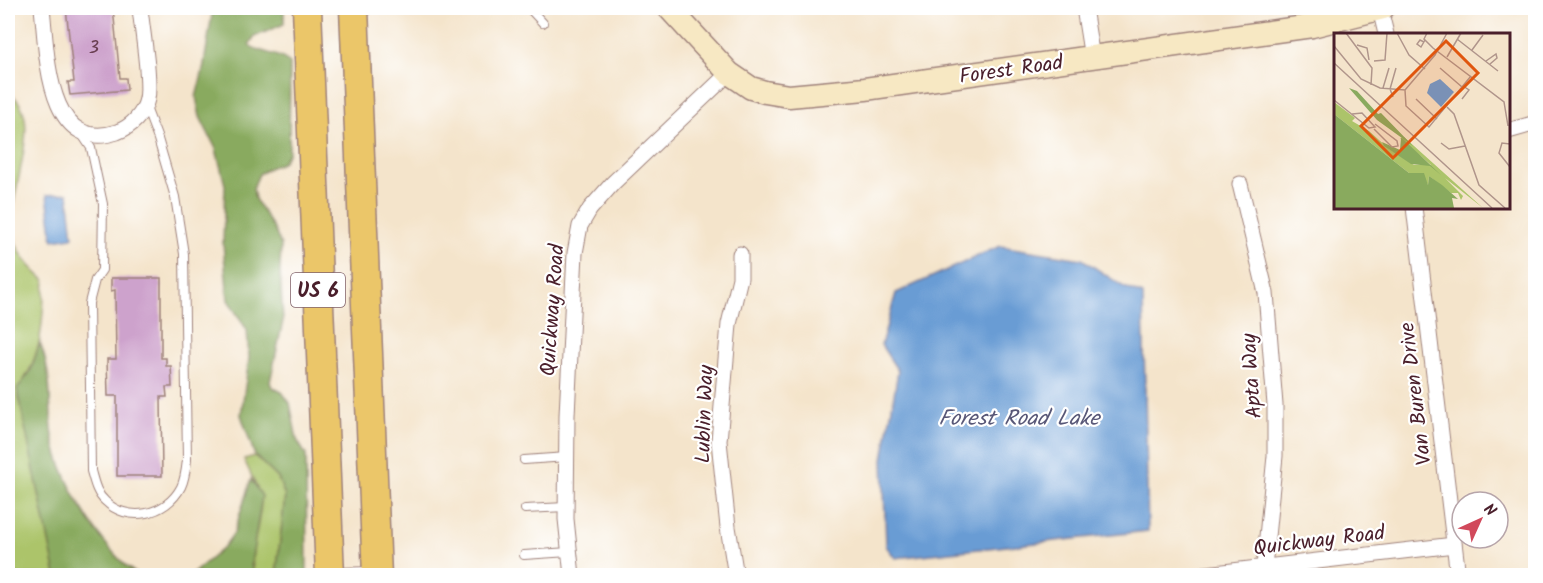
<svg xmlns="http://www.w3.org/2000/svg" width="1543" height="583" viewBox="0 0 1543 583" font-family="Kalam,sans-serif">
  <style>
    .green { fill: #acc46a; stroke: #7b724a; stroke-width: 1.5 }
    .forest { fill: #89aa5e; stroke: #6a6444; stroke-width: 1.5 }
    .water { fill: #699cd4; stroke: #5a5e80; stroke-width: 1.5 }
    .building { fill: #cda2cc }
    .lines { fill: none; stroke-linecap: round; stroke-linejoin: round }
    .lane-casing { stroke: #9f827b; stroke-width: 10 }
    .street-casing { stroke: #9f827b; stroke-width: 17 }
    .secondary-casing { stroke: #9f827b; stroke-width: 25 }
    .highway-casing { stroke: #9f827b; stroke-width: 31 }
    .lane { stroke: #fff; stroke-width: 8 }
    .street { stroke: #fff; stroke-width: 15 }
    .secondary { stroke: #f7e8c3; stroke-width: 22 }
    .highway { stroke: #ebc669; stroke-width: 28 }
    .labels { text-anchor: middle; stroke-width: 4.5; stroke-linejoin: round; paint-order: stroke }
    .number-label { font-size: 18px; fill: #6b4053 }
    .shield { fill: #fff; stroke: #80626b; stroke-width: 1.5 }
    .shield-label { font-size: 20px; font-weight: bold; fill: #4a1f2b }
    .street-label { font-size: 21px; fill: #4a1f2b; stroke: #fff }
    .water-label { font-size: 22px; font-style: italic; fill: #585777; stroke: #fff }
    .inset-road { fill: none; stroke: #b0958b; stroke-width: 1.5 }
    .view { fill: #e0560e; fill-opacity: 0.15; stroke: #e0560e; stroke-width: 3 }
    .inset-edge { fill: none; stroke: #4a1f2b; stroke-width: 3 }
  </style>
  <rect width="100%" height="100%" fill="#fff"/>
  <filter id="ink" filterUnits="userSpaceOnUse"><feTurbulence type="fractalNoise" baseFrequency=".0167" numOctaves="2"/><feDisplacementMap in="SourceGraphic" scale="12" xChannelSelector="R" yChannelSelector="G"/><feConvolveMatrix kernelMatrix="1 2 1 2 8 2 1 2 1" color-interpolation-filters="sRGB"/></filter>
  <filter id="wash" filterUnits="userSpaceOnUse"><feTurbulence type="fractalNoise" baseFrequency=".008" numOctaves="4" result="noise"/><feDisplacementMap in="SourceGraphic" scale="24" xChannelSelector="R" yChannelSelector="G"/><feGaussianBlur stdDeviation="1.35" result="paint"/><feColorMatrix in="noise" values="0 0 0 0 0 0 0 0 0 0 0 0 0 0 0 0 0 1.4 0 .05"/><feComposite in="paint" operator="in"/></filter>
  <g filter="url(#wash)">
    <rect width="100%" height="100%" fill="#f4e4cb"/>
    <!-- green -->
    <g class="green">
      <path d="M 8,93 C 50,114 3,201 13,236 C 19,255 30,268 45,280 C 42,323 44,353 18,389 L 56,575 L 8,575 Z"/>
      <path d="M 255,456 L 278,478 L 285,496 L 277,568 L 278,575 L 254,575 C 248,550 261,525 261,499 C 261,495 247,467 244,459 Z"/>
    </g>
    <!-- forest -->
    <g class="forest">
      <path d="M 213,8 L 284,8 L 284,24 L 254,37 L 249,45 C 261,54 276,51 290,63 L 289,152 L 282,163 L 271,167 L 259,174 L 253,188 L 255,199 L 273,227 L 281,245 L 280,271 L 283,321 L 270,382 L 272,387 L 282,392 L 290,403 L 297,440 L 306,455 L 307,575 L 278,575 L 277,568 L 285,496 L 278,478 L 255,456 L 241,415 L 249,358 L 247,330 L 228,300 L 223,243 L 225,185 L 216,149 L 200,117 L 196,97 L 203,70 Z"/>
      <path d="M 40,343 C 52,375 49,396 52,429 C 56,473 101,551 138,575 L 56,575 L 17,389 L 30,372 Z"/>
      <path d="M 251,479 L 262,496 L 251,564 L 254,575 L 191,575 L 223,548 L 234,533 Z"/>
    </g>
    <!-- water -->
    <g class="water">
      <path d="M 68,193 L 73,237 L 53,240 L 47,195 Z"/>
      <path d="M 1000,246 L 1082,259 L 1124,287 L 1143,295 L 1148,531 L 895,558 L 886,546 L 883,460 L 898,371 L 881,345 L 896,293 Z"/>
    </g>
    <g id="blocks">
      <!-- building -->
      <g class="building">
        <path d="M 66,8 L 113,8 L 120,78 L 126,78 L 127,90 L 70,95 L 68,82 L 74,82 Z"/>
        <path d="M 111,278 L 161,278 L 161,358 L 166,358 L 166,366 L 171,366 L 172,387 L 166,387 L 167,397 L 161,397 L 162,476 L 117,476 L 117,396 L 108,396 L 107,359 L 116,359 L 115,290 L 111,291 Z"/>
      </g>
    </g>
  </g>
  <g filter="url(#ink)">
    <use href="#blocks" fill-opacity="0" stroke="#9f827b" stroke-width="1.5"/>
    <g class="lines">
      <defs>
        <g id="lane">
          <path d="M 529,8 L 543,23"/>
          <path d="M 81,133 L 91,148 L 103,204 L 102,270 L 95,280 L 89,303 L 91,471 C 94,481 96,493 105,501 C 127,523 166,516 181,487 C 185,479 186,469 187,460 L 184,254 L 175,197 L 158,139 L 145,105"/>
          <path d="M 524,460 L 567,457"/>
          <path d="M 525,509 L 566,507"/>
          <path d="M 524,555 L 569,552"/>
          <path d="M 1295,563 L 1296,576"/>
          <path d="M 337,572 L 373,571"/>
        </g>
        <g id="street">
          <path d="M 42,8 C 47,50 46,155 117,132 C 131,127 144,114 147,99 C 151,80 142,30 140,8"/>
          <path d="M 1084,8 L 1092,58"/>
          <path d="M 1380,9 L 1386,34"/>
          <path d="M 1508,131 L 1536,123"/>
          <path d="M 1240,184 L 1266,293 L 1275,405 L 1275,456 L 1264,567"/>
          <path d="M 1414,207 L 1458,576"/>
          <path d="M 572,576 L 566,519 L 567,415 L 575,253 L 580,226 L 590,209 L 613,183 L 729,73"/>
          <path d="M 736,576 L 728,527 L 719,441 L 729,324 L 740,278 L 740,254"/>
          <path d="M 1189,576 L 1454,545"/>
        </g>
        <path id="secondary" d="M 669,8 L 729,73 L 751,88 L 765,92 L 789,96 L 865,89 L 1312,26 L 1383,8"/>
        <g id="highway">
          <path d="M 307,8 L 330,576"/>
          <path d="M 354,8 L 377,576"/>
        </g>
      </defs>
      <!-- lane casing -->
      <use href="#lane" class="lane-casing"/>
      <!-- street casing -->
      <use href="#street" class="street-casing"/>
      <!-- secondary casing -->
      <use href="#secondary" class="secondary-casing"/>
      <!-- highway casing -->
      <use href="#highway" class="highway-casing"/>
      <!-- lane -->
      <use href="#lane" class="lane"/>
      <!-- street -->
      <use href="#street" class="street"/>
      <!-- secondary -->
      <use href="#secondary" class="secondary"/>
      <!-- highway -->
      <use href="#highway" class="highway"/>
    </g>
  </g>
  <g class="labels">
    <!-- number labels -->
    <g class="number-label">
      <text x="94" y="53">3</text>
    </g>
    <!-- shield labels -->
    <rect class="shield" x="291" y="273" width="54" height="34" rx="4.5"/>
    <g class="shield-label">
      <text x="318" y="297">US 6</text>
    </g>
    <!-- street labels -->
    <g class="street-label">
      <text transform="translate(1011 69) rotate(-8)" y="7">Forest Road</text>
      <text transform="translate(552 310) rotate(-86)" y="7">Quickway Road</text>
      <text transform="translate(1251 376) rotate(-94)" y="7">Apta Way</text>
      <text transform="translate(1415 394) rotate(-97)" y="7">Van Buren Drive</text>
      <text transform="translate(704 414) rotate(-88)" y="7">Lublin Way</text>
      <text transform="translate(1319 540) rotate(-7)" y="7">Quickway Road</text>
    </g>
    <!-- water labels -->
    <g class="water-label">
      <text x="1019" y="425">Forest Road Lake</text>
    </g>
  </g>
  <!-- overview -->
  <g transform="translate(1334 33)">
    <rect width="176" height="176" fill="#f4e4cb"/>
    <path d="M 0,69 L 21,85 L 18,88 L 35,98 L 55,116 L 80,132 L 97,132 L 66,105 L 70,104 L 149,175 L 111,145 L 129,163 L 127,167 L 124,160 L 117,160 L 95,143 L 94,152 L 88,140 L 75,140 L 0,81 Z" fill="#acc46a"/>
    <path d="M 15,55 L 23,58 L 44,81 L 47,80 L 79,113 L 43,87 ZM 0,81 L 75,140 L 90,140 L 94,152 L 95,143 L 108,152 L 124,166 L 118,165 L 120,175 L 0,175 ZM 67,105 L 69,106 L 107,142 L 96,133 L 77,131 L 50,113 L 48,109 L 66,117 Z" fill="#89aa5e"/>
    <path d="M 106,46 L 120,59 L 107,74 L 93,60 L 96,51 Z" fill="#699cd4"/>
    <path class="inset-road" d="M 12,0 L 38,35 L 37,52M 63,0 L 75,22 L 91,36M 93,0 L 90,6 L 99,15 L 170,69 L 174,93M 123,6 L 164,38M 90,9 L 86,7 L 83,11 L 87,14 L 91,7M 23,12 L 33,15 L 35,27M 0,13 L 27,46 L 46,55 L 71,57 L 101,22 L 113,0M 138,17 L 149,2M 113,24 L 127,0M 40,28 L 51,27 L 53,0M 152,28 L 162,21 L 163,25 L 156,31M 0,30 L 158,175M 106,35 L 128,54M 49,55 L 55,35M 71,57 L 72,73 L 95,94 L 137,43M 59,64 L 56,56 L 62,35M 82,66 L 103,86M 128,66 L 135,57 L 129,53M 0,67 L 35,95 L 41,94 L 28,80 L 18,81M 113,74 L 120,81 L 145,152 L 171,175M 40,96 L 58,114 L 64,113 L 63,108 L 41,91M 107,110 L 115,116 L 131,113M 176,111 L 168,110 L 165,120 L 176,134"/>
    <path class="view" d="M 112,8 L 144,40 L 59,125 L 27,93 Z"/>
    <rect width="176" height="176" class="inset-edge"/>
  </g>
  <!-- margin -->
  <rect width="1543" height="583" fill="none" stroke="#fff" stroke-width="30"/>
  <!-- north arrow -->
  <g transform="translate(1480 520) rotate(45)"><circle r="28" fill="#ffffff" stroke="#b7a5aa" stroke-width="1.5"/>
  <path d="M0-4.5L10 22L0 15L-10 22Z" fill="#d1495b"/>
  <text y="-9" font-size="16" font-weight="bold" text-anchor="middle" fill="#4a1f2b">N</text>
  </g>
</svg>
